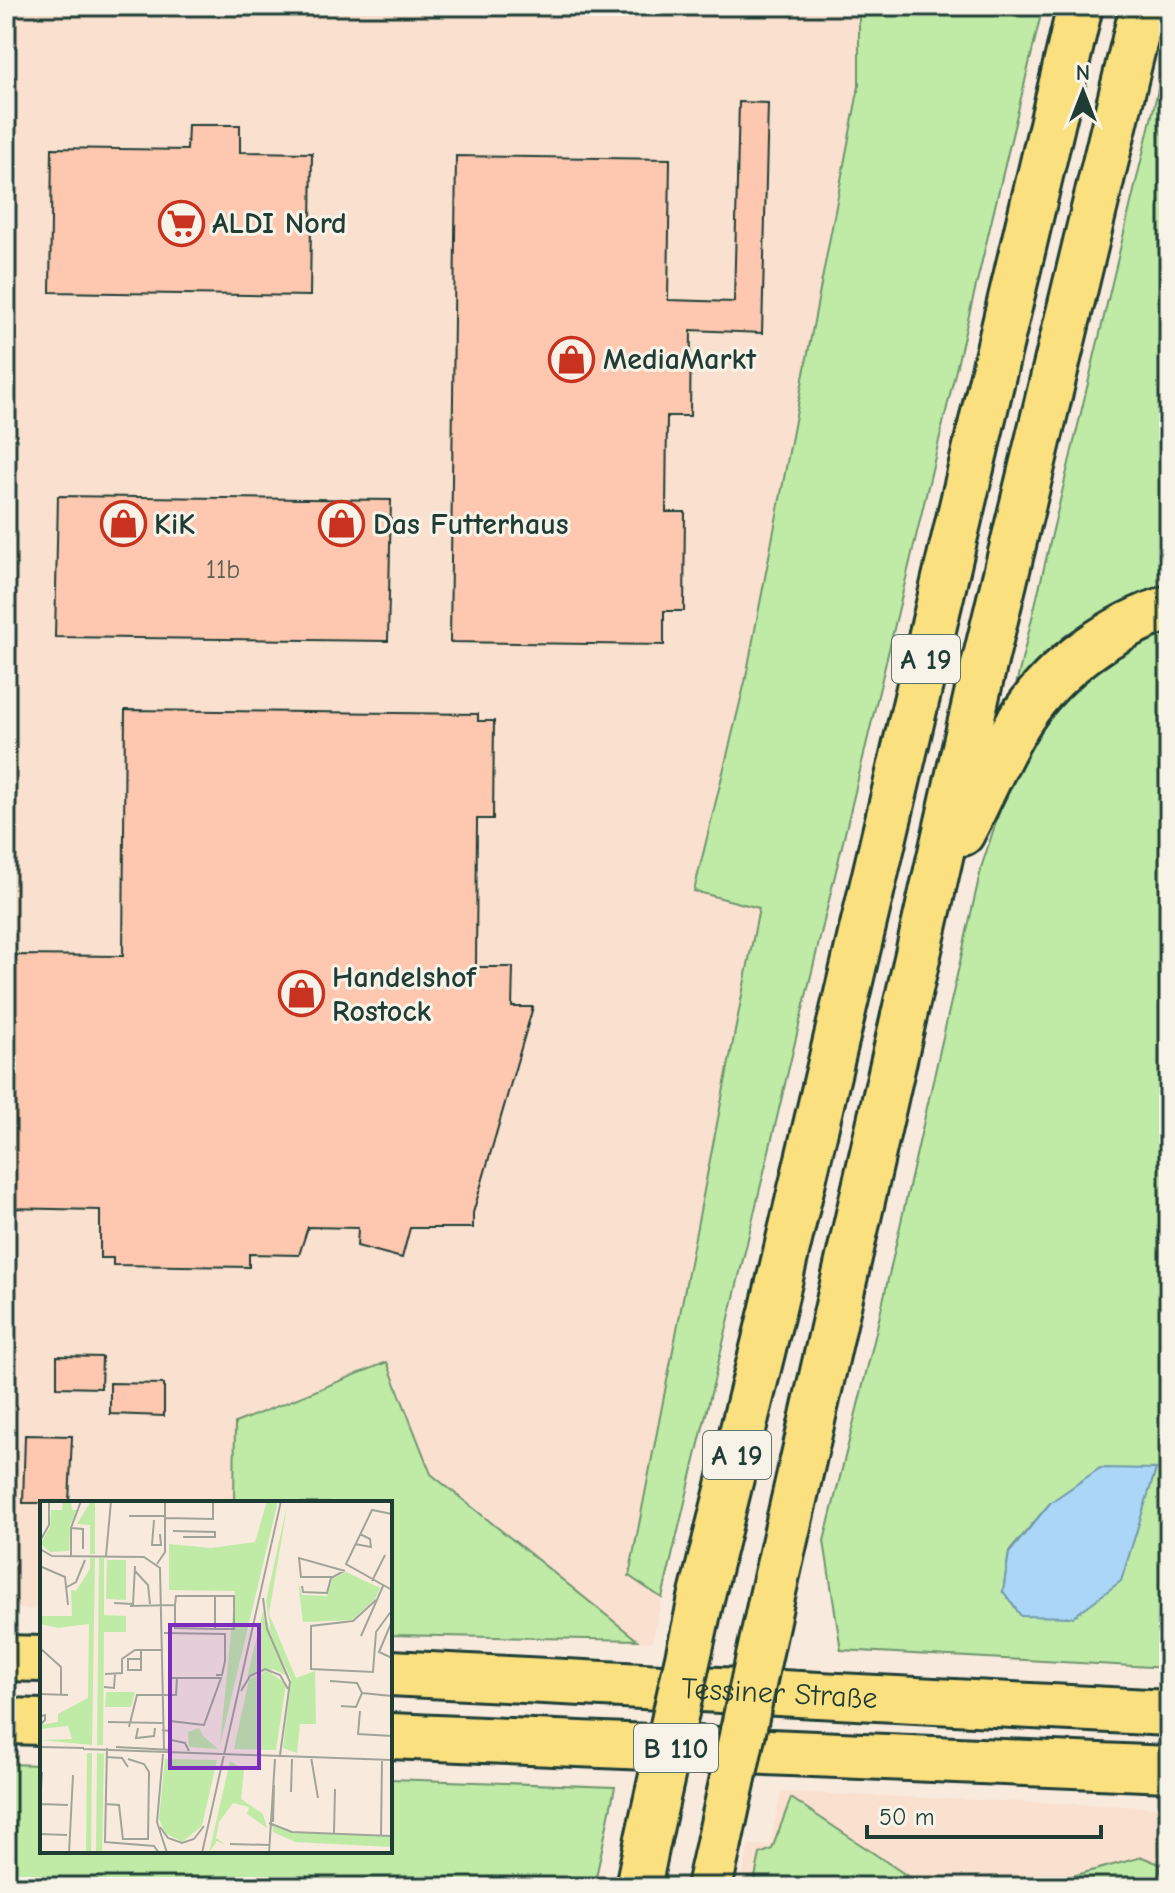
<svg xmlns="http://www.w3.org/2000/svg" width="1175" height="1893" viewBox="0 0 1175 1893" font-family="'Comic Neue',sans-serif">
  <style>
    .built { fill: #fae0cf }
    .green { fill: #bfeba7; stroke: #6f946e; stroke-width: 2; fill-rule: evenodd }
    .water { fill: #abd6f7; stroke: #7399a9; stroke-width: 2 }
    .building { fill: #fdc8af; stroke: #1f3d34; stroke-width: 2 }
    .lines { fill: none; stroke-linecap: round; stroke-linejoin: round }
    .major-casing { stroke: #1f3d34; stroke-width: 50 }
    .highway-casing { stroke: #1f3d34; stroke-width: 50 }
    .major { stroke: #fbe080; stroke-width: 44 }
    .highway { stroke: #fbe080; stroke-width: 44 }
    .highway-bridge-casing { stroke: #1f3d34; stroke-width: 50; stroke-linecap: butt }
    .highway-bridge { stroke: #fbe080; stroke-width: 44 }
    .labels { text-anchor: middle; stroke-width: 6; stroke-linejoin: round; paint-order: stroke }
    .number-label { font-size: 26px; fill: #566053 }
    .shield { fill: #f7f3e8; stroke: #60746a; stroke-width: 2 }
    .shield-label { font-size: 28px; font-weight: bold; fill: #1f3d34 }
    .poi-label { font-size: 30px; font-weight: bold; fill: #1f3d34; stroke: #f7f3e8; text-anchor: start }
    .street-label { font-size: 30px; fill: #1f3d34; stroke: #f7f3e8 }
    .inset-road { fill: none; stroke: #a1a599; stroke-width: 2 }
    .view { fill: #7b2cbf; fill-opacity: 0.15; stroke: #7b2cbf; stroke-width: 4 }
    .inset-edge { fill: none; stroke: #1f3d34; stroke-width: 4 }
  </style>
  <rect width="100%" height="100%" fill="#f8eadd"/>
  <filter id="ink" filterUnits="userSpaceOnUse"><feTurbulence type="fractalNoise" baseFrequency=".0125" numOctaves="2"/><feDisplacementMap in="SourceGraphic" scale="16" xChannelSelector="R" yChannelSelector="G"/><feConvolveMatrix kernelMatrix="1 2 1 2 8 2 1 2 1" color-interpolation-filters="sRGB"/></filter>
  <g filter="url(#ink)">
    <!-- built -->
    <g class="built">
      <path d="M 6,6 L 957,6 L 760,908 L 629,1576 L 662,1598 L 652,1641 L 390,1635 L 390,1503 L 42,1503 L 42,1610 L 6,1608 Z"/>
      <path d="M 781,1792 L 1169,1808 L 1169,1887 L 741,1887 L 749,1845 L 770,1846 Z"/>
    </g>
    <!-- green -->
    <g class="green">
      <path d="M 859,6 L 1043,6 L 662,1598 L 629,1576 L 759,908 L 694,891 L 745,682 L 859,86 Z"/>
      <path d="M 1169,44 L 1169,591 L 1011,706 Z"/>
      <path d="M 1169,624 L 1169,1668 L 841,1650 L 824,1541 L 874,1341 L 982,865 L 1011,776 L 1042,714 L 1106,655 ZM 1156,1469 L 1133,1538 L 1003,1592 L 1009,1552 L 1051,1502 Z"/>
      <path d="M 387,1362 L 431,1474 L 637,1640 L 390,1635 L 390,1503 L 234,1503 L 235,1423 Z"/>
      <path d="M 6,1764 L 42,1765 L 42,1851 L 390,1851 L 390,1779 L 615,1787 L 594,1887 L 6,1887 Z"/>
      <path d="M 791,1798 L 924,1887 L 753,1887 L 760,1854 L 772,1849 Z"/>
      <path d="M 1142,1857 L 1162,1865 L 1157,1879 L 1137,1887 L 1048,1887 L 1069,1877 Z"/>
    </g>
    <!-- water -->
    <path class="water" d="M 1100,1468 L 1156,1469 L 1121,1581 L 1073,1617 L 1021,1616 L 1003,1591 L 1009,1553 L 1051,1502 Z"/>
    <!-- building -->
    <g class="building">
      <path d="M 739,102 L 768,103 L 762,333 L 691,330 L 690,416 L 667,416 L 666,512 L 685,512 L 684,611 L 664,611 L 664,645 L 450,642 L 456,156 L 670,159 L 668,300 L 734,302 Z"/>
      <path d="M 188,125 L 240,125 L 240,152 L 312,153 L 310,296 L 50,292 L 52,148 L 187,150 Z"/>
      <path d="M 58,496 L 391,500 L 388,641 L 55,637 Z"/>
      <path d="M 125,710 L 478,714 L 478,721 L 494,721 L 493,819 L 477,819 L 476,967 L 513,967 L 512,1007 L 533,1007 L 473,1213 L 473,1228 L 410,1228 L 402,1258 L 357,1246 L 358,1228 L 308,1227 L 299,1255 L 249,1254 L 249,1267 L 113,1265 L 113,1258 L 100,1258 L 100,1210 L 6,1208 L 10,955 L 123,956 Z"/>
      <path d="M 57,1356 L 102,1357 L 101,1388 L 57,1387 Z"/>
      <path d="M 110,1383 L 164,1384 L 164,1416 L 110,1414 Z"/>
      <path d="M 25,1435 L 72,1436 L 69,1503 L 23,1503 Z"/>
    </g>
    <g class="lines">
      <defs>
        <g id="major">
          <path d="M 6,1658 L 42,1659"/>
          <path id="s1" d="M 390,1673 L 1169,1713"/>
          <path d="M 6,1721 L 42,1722"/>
          <path d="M 390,1736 L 1169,1769"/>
        </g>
        <g id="highway">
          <path d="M 962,833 C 982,795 999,752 1022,717 C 1055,667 1112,626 1169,608"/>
          <path d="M 701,1599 L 772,1312 L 1080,6"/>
          <path d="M 771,1601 L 978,690 L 1143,6"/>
          <path d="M 638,1887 L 648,1839"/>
          <path d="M 709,1887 L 719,1843"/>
        </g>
      </defs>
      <!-- major casing -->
      <use href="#major" class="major-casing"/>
      <!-- highway casing -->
      <use href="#highway" class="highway-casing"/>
      <!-- major -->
      <use href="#major" class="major"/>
      <!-- highway -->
      <use href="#highway" class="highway"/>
      <defs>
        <g id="highway-bridge">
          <path d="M 648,1839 L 701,1599"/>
          <path d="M 719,1843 L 771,1601"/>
        </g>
      </defs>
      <!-- highway-bridge casing -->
      <use href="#highway-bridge" class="highway-bridge-casing"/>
      <!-- highway-bridge -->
      <use href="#highway-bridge" class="highway-bridge"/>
    </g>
  </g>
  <!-- icons -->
  <defs>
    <symbol id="supermarket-ring" viewBox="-11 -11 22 22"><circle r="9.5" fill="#f7f3e8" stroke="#c8321e" stroke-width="1.5"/><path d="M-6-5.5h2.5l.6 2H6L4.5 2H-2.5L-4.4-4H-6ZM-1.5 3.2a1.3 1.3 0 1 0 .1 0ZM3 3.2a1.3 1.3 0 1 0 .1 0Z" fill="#c8321e"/></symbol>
    <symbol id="shop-ring" viewBox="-11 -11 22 22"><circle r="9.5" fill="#f7f3e8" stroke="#c8321e" stroke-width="1.5"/><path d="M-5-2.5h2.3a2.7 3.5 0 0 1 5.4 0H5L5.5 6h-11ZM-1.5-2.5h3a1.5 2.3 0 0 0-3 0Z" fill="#c8321e"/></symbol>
  </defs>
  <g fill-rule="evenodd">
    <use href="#supermarket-ring" x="156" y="198" width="51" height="51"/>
    <use href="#shop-ring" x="546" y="334" width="51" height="51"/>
    <use href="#shop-ring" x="98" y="498" width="51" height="51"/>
    <use href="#shop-ring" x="316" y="498" width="51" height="51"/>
    <use href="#shop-ring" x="276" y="968" width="51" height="51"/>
  </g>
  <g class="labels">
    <!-- number labels -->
    <g class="number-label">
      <text x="223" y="578">11b</text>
    </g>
    <!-- shield labels -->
    <g class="shield">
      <rect x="892" y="635" width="68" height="48" rx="6"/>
      <rect x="703" y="1431" width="68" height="48" rx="6"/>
      <rect x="634" y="1724" width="84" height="48" rx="6"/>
    </g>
    <g class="shield-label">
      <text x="926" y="669">A 19</text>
      <text x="737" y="1465">A 19</text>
      <text x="676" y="1758">B 110</text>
    </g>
    <!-- poi labels -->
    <g class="poi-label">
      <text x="212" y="233">ALDI Nord</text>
      <text x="603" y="369">MediaMarkt</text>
      <text x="154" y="534">KiK</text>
      <text x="373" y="534">Das Futterhaus</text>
      <text x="332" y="987">Handelshof<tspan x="332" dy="34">Rostock</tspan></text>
    </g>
    <!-- street labels -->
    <g class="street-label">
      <text dy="10" stroke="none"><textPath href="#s1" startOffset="390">Tessiner Straße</textPath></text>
    </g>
  </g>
  <!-- overview -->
  <g transform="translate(40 1501)">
    <rect width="352" height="352" fill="#f8eadd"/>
    <path d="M 23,0 L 31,0 L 32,9 L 39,9 L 30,24 L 29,50 L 10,51 L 1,43 L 10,26 L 11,9 L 22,9 ZM 51,0 L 55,0 L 55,53 L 50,53 L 50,24 L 37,23 ZM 227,0 L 238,0 L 180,244 L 195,90 L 129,89 L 129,43 L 171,47 L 215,41 ZM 248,0 L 229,113 L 256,177 L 275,170 L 276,223 L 260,223 L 257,252 L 243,247 L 251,178 L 232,138 L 226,100 ZM 50,57 L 55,57 L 52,244 L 0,239 L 32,238 L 28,225 L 0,228 L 0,224 L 18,221 L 18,213 L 48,197 L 49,123 L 18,127 L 0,123 L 0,115 L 32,115 L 31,89 L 36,90 L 50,68 ZM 59,57 L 64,57 L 64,114 L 86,115 L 86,131 L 64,131 L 63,244 L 57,244 ZM 67,59 L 86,59 L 86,99 L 66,98 ZM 306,71 L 340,87 L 335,98 L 312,119 L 263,121 L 258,81 L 262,94 L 287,95 L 292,78 ZM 223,110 L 248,175 L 233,168 L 207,177 ZM 228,170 L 246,183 L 236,249 L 194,248 L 209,178 ZM 66,191 L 95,191 L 91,206 L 65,206 ZM 159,227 L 163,235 L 178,248 L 149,246 L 148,231 ZM 47,252 L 52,252 L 51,352 L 46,352 ZM 57,252 L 64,253 L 62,352 L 56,352 ZM 125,258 L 177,259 L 162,325 L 142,341 L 125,332 L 119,318 ZM 190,260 L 204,269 L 201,298 L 223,313 L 227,327 L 207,313 L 209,306 L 193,302 L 179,321 L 176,337 L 186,344 L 177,340 L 169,352 ZM 232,322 L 252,331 L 352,335 L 352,346 L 255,341 L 233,331 Z" fill="#bfeba7"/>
    <path class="inset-road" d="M 173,1 L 219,0M 352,13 L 332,9 L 306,63 L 352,89M 89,15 L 125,15M 125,17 L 173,18 L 173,0M 114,19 L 112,44 L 121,44 L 120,33M 31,27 L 43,28 L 43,48M 133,30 L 175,31 L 175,36 L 143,36M 0,40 L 9,24 L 9,0M 315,43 L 331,46 L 330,38 L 320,33M 0,48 L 12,55 L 104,56 L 120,67 L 124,249M 31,55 L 31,27 L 41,0M 66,55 L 71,0M 117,63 L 125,51 L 125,0M 2,66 L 25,76 L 28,104M 95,70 L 108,84 L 110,103M 292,76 L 261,76 L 259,57 L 305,70M 332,80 L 345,54M 262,85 L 263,91 L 287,92 L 291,77 L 304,70M 27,86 L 36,81 L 45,59M 223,97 L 227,128 L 250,181 L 240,254M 336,99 L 313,120 L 271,125 L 271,168 L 333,171 L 336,131 L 352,109M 74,102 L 93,103 L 95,65M 135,104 L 136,95 L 194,95 L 194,128 L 175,128M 90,105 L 135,104 L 135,127 L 175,128 L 175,95M 352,120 L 339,151 L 352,157M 124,132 L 185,133 L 185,160 L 182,174 L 176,174M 321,135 L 343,85M 0,147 L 21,166 L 21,194M 101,149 L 101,169 L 88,169 L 88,158 L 101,158M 65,173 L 82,172 L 82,158 L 95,149 L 123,149M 290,180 L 317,182 L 322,192 L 352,195M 64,186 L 74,187 L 75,173M 201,190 L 210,175 L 225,168 L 240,174 L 248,188M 0,193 L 28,194M 301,205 L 316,206 L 322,192M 320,210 L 318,233 L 352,235M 5,214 L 5,219 L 0,224 L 1,215 ZM 68,221 L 123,222M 89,226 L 97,194 L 136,194 L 137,177 L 181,177 L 164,224 L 130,220 L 130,194 L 131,177 L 137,177M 98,227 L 96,237 L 114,235 L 115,227M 122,229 L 130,230 L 131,239 L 145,242 L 149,250M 0,246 L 44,247M 76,246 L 132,249M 67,247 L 65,341 L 114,345 L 119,352M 43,248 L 352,259M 123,253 L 117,321 L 127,352M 66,256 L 82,257 L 88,266M 271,256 L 278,297M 251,291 L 252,258M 0,303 L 28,304M 65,303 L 79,304 L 83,339M 0,306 L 2,271M 233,321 L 234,284M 229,322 L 252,331 L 352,335M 120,326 L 128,337 L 142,342 L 154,338 L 164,325M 294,332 L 295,288M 0,333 L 27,334M 341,334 L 342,259M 83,338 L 108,338 L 109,271 L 104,263 L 88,258M 190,343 L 229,344M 29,352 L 33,274M 162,352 L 241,0M 229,352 L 235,258"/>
    <path class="view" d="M 130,124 L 219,124 L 219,267 L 130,267 Z"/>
    <rect width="352" height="352" class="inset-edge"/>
  </g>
  <!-- margin -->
  <rect width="1175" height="1893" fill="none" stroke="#f7f3e8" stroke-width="32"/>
  <rect x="16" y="16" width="1143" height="1861" fill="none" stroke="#1f3d34" stroke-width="3" filter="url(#ink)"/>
  <!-- north arrow -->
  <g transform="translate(1083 92)" stroke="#f7f3e8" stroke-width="6" paint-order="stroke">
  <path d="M0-6L14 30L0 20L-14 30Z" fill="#1f3d34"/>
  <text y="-12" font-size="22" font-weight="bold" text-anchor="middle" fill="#1f3d34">N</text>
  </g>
  <!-- scale -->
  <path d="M867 1825v12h234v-12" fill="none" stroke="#1f3d34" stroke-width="4"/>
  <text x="879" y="1825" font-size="24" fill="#1f3d34" stroke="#f7f3e8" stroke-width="6" paint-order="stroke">50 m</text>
</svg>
